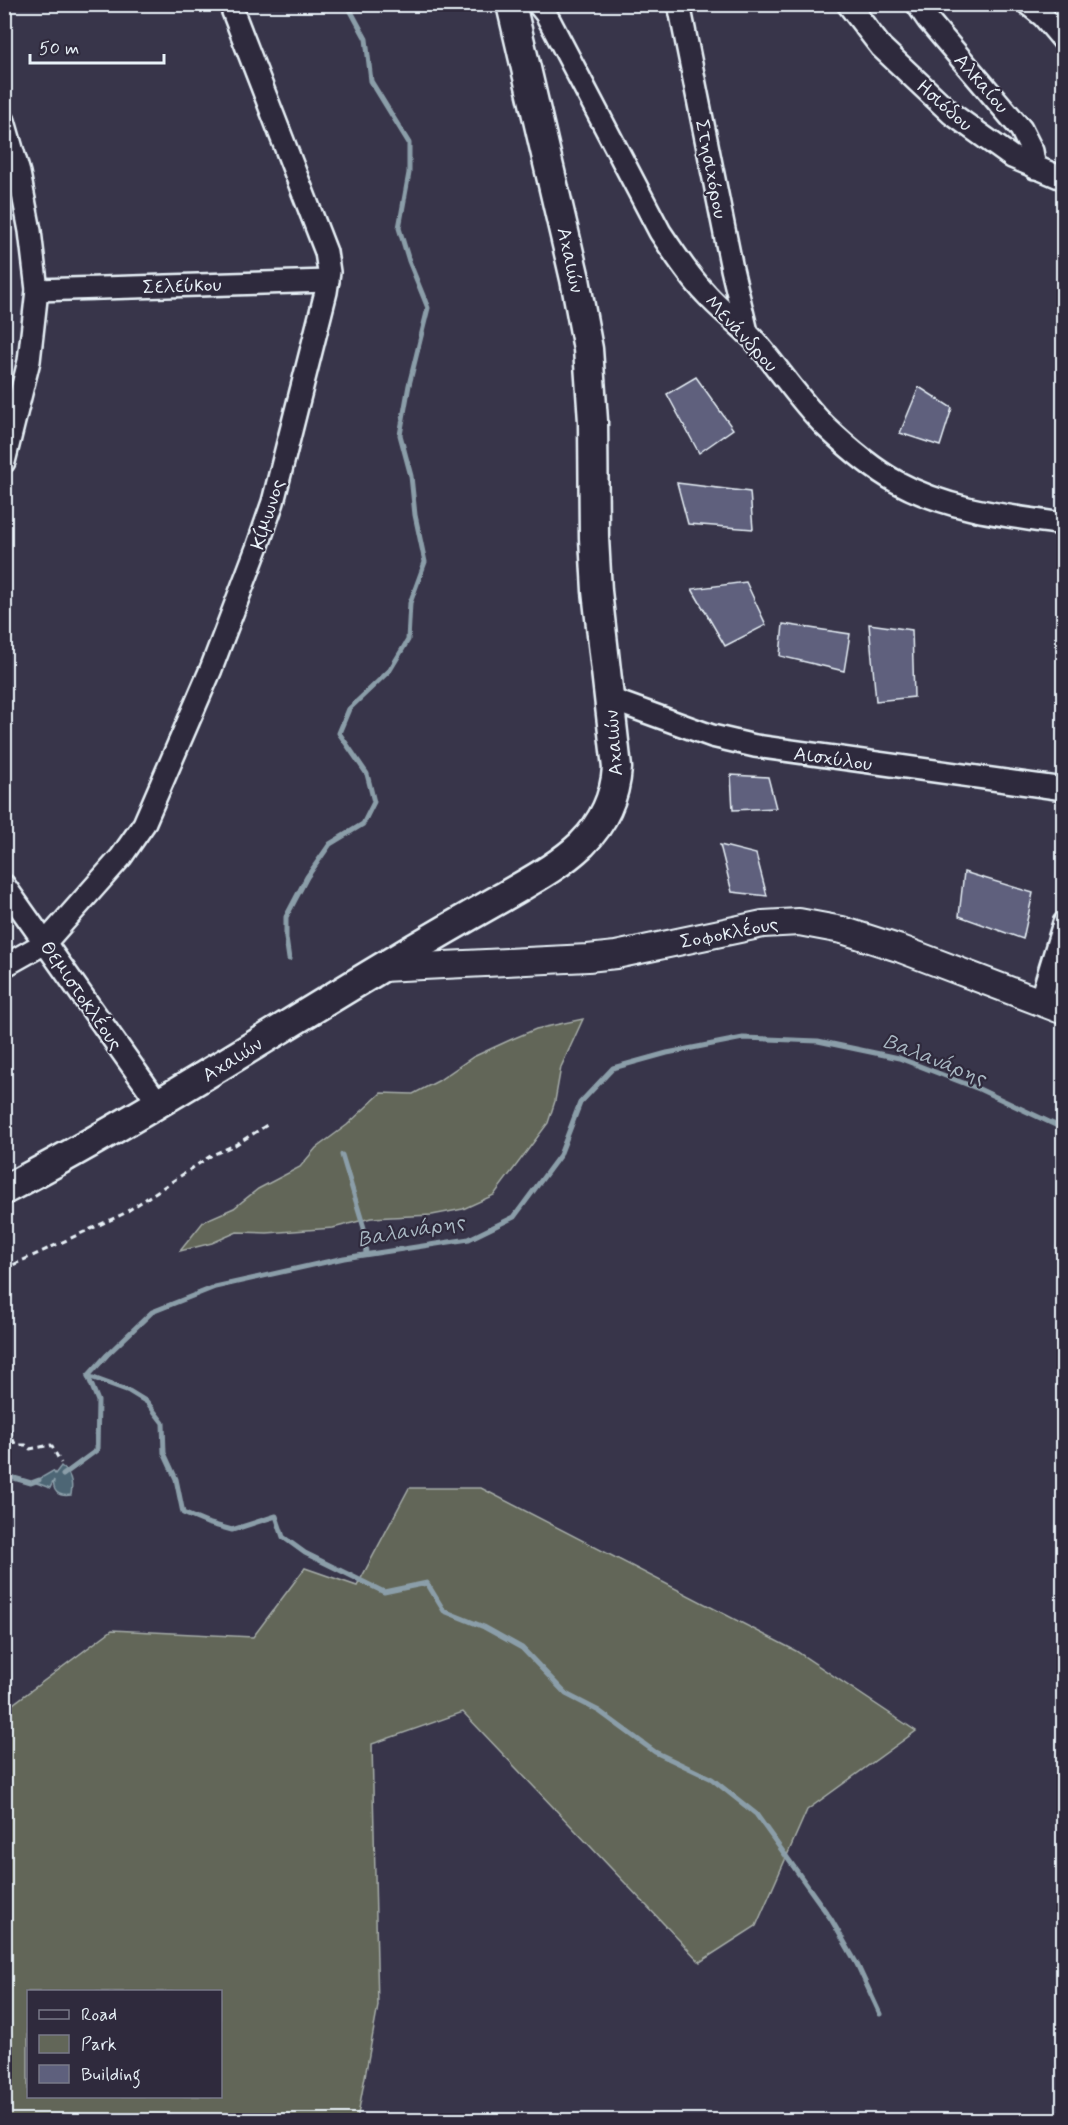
<svg xmlns="http://www.w3.org/2000/svg" width="1068" height="2125" viewBox="0 0 1068 2125" font-family="Mynerve,sans-serif">
  <style>
    .green { fill: #626658; stroke: #a5aca8; stroke-width: 1.5; fill-rule: evenodd }
    .water { fill: #4d6675; stroke: #8b9ea9; stroke-width: 1.5 }
    .lines { fill: none; stroke-linecap: round; stroke-linejoin: round }
    .stream { stroke: #8b9ea9; stroke-width: 5 }
    .building { fill: #5e607d; stroke: #e8f1f8; stroke-width: 1.5 }
    .minor-casing { stroke: #e8f1f8; stroke-width: 26 }
    .tertiary-casing { stroke: #e8f1f8; stroke-width: 30 }
    .secondary-casing { stroke: #e8f1f8; stroke-width: 33 }
    .path { stroke: #e8f1f8; stroke-width: 3; stroke-dasharray: 6 4.5; stroke-linecap: butt }
    .minor { stroke: #2f2a3d; stroke-width: 21 }
    .tertiary { stroke: #2f2a3d; stroke-width: 26 }
    .secondary { stroke: #2f2a3d; stroke-width: 28 }
    .labels { text-anchor: middle; stroke-width: 4.5; stroke-linejoin: round; paint-order: stroke }
    .street-label { font-size: 20px; fill: #e8f1f8; stroke: #2f2a3d }
    .water-label { font-size: 21px; font-style: italic; fill: #aab9c4; stroke: #2f2a3d }
  </style>
  <rect width="100%" height="100%" fill="#38354a"/>
  <filter id="ink" filterUnits="userSpaceOnUse"><feTurbulence type="fractalNoise" baseFrequency=".0167" numOctaves="2"/><feDisplacementMap in="SourceGraphic" scale="12" xChannelSelector="R" yChannelSelector="G"/><feConvolveMatrix kernelMatrix="1 2 1 2 8 2 1 2 1" color-interpolation-filters="sRGB"/></filter>
  <g filter="url(#ink)">
    <!-- green -->
    <g class="green">
      <path d="M 583,1019 L 561,1067 L 555,1101 L 548,1123 L 494,1195 L 463,1209 L 432,1215 L 371,1218 L 333,1228 L 267,1233 L 237,1232 L 212,1243 L 180,1251 L 204,1221 L 234,1208 L 258,1189 L 300,1167 L 316,1148 L 347,1125 L 381,1093 L 413,1094 L 438,1081 L 473,1057 L 510,1040 L 536,1029 Z"/>
      <path d="M 409,1488 L 481,1488 L 796,1651 L 916,1731 L 807,1810 L 756,1926 L 700,1962 L 463,1712 L 372,1744 L 378,2006 L 357,2120 L 5,2120 L 5,1710 L 112,1630 L 253,1637 L 305,1568 L 357,1586 ZM 28,1992 L 220,1992 L 220,2096 L 28,2096 Z"/>
    </g>
    <!-- water -->
    <path class="water" d="M 61,1466 C 71,1473 73,1484 71,1495 C 58,1497 52,1491 54,1480 L 50,1488 L 34,1482 L 53,1471 L 55,1474 Z"/>
    <g class="lines">
      <!-- stream -->
      <g class="stream">
        <path d="M 289,959 L 286,938 L 286,917 L 307,877 L 330,844 L 363,824 L 374,802 L 367,774 L 339,733 L 349,709 L 390,670 L 408,640 L 410,603 L 425,562 L 415,515 L 411,476 L 400,435 L 409,385 L 428,308 L 409,261 L 399,228 L 409,173 L 409,143 L 371,81 L 366,39 L 347,4"/>
        <path d="M 342,1155 L 364,1228 L 366,1254"/>
        <path d="M 88,1376 L 129,1391 L 147,1402 L 163,1423 L 164,1453 L 176,1479 L 183,1513 L 207,1523 L 232,1530 L 276,1516 L 283,1537 L 305,1553 L 384,1592 L 427,1583 L 444,1611 L 484,1627 L 522,1648 L 566,1694 L 599,1711 L 655,1752 L 712,1779 L 756,1814 L 831,1919 L 857,1964 L 880,2014"/>
        <path d="M 4,1475 L 31,1483 L 39,1480"/>
        <path d="M 63,1475 L 97,1450 L 98,1401 L 88,1376 L 107,1355 L 152,1312 L 215,1287 L 344,1258 L 469,1239 L 514,1217 L 560,1155 L 580,1103 L 613,1068 L 667,1053 L 743,1038 L 818,1041 L 899,1058 L 979,1089 L 1064,1129"/>
      </g>
    </g>
    <!-- building -->
    <g class="building">
      <path d="M 696,377 L 733,429 L 699,453 L 667,394 Z"/>
      <path d="M 919,387 L 952,408 L 940,446 L 900,433 Z"/>
      <path d="M 677,483 L 750,492 L 753,529 L 688,524 Z"/>
      <path d="M 746,582 L 766,625 L 725,646 L 692,589 Z"/>
      <path d="M 783,624 L 850,634 L 844,671 L 780,656 Z"/>
      <path d="M 869,624 L 912,630 L 914,697 L 876,701 Z"/>
      <path d="M 731,775 L 768,777 L 776,808 L 733,810 Z"/>
      <path d="M 720,845 L 756,854 L 767,896 L 732,892 Z"/>
      <path d="M 964,872 L 1033,893 L 1023,939 L 959,916 Z"/>
    </g>
    <g class="lines">
      <defs>
        <g id="minor">
          <path d="M 538,4 L 546,14 L 660,232 C 674,253 688,275 706,294 C 721,311 740,324 755,341 C 779,369 799,400 825,426 C 846,446 871,468 897,482 C 948,510 1007,516 1064,524"/>
          <path d="M 679,4 L 732,269 L 747,332"/>
          <path d="M 848,4 L 881,47 L 952,114 L 1012,157 L 1064,179"/>
          <path d="M 917,4 L 928,20 L 1021,129 L 1032,151 L 1035,168"/>
          <path d="M 1028,4 L 1043,16 L 1064,41"/>
          <path d="M 4,121 L 19,173 L 30,231 L 37,290 L 29,361 L 4,462"/>
          <path d="M 37,290 L 328,281"/>
          <path d="M 610,699 L 712,736 L 755,746 L 1064,789"/>
          <path d="M 4,885 L 159,1104"/>
          <path d="M 4,966 L 45,943 L 121,857 L 144,824 L 211,669 L 257,548 L 273,502 L 326,292 L 329,272 L 326,252 L 230,4"/>
          <path d="M 1040,1002 L 1064,923"/>
        </g>
        <path id="tertiary" d="M 381,968 L 588,958 L 616,955 L 763,924 L 799,922 L 842,930 L 901,949 L 1064,1011"/>
        <path id="secondary" d="M 4,1190 C 134,1122 256,1043 381,968 C 421,944 462,920 503,897 C 530,881 559,866 582,844 C 604,822 615,798 617,768 L 597,591 L 594,538 L 593,421 L 588,349 L 575,279 L 511,4"/>
      </defs>
      <!-- minor casing -->
      <use href="#minor" class="minor-casing"/>
      <!-- tertiary casing -->
      <use href="#tertiary" class="tertiary-casing"/>
      <!-- secondary casing -->
      <use href="#secondary" class="secondary-casing"/>
      <!-- path -->
      <g class="path">
        <path d="M 4,1269 L 123,1214 L 212,1155 L 235,1145 L 267,1125"/>
        <path d="M 4,1381 C 12,1390 6,1397 4,1407"/>
        <path d="M 4,1409 L 14,1442 L 17,1445 L 26,1445 L 30,1449 L 51,1445 L 61,1463"/>
      </g>
      <!-- minor -->
      <use href="#minor" class="minor"/>
      <!-- tertiary -->
      <use href="#tertiary" class="tertiary"/>
      <!-- secondary -->
      <use href="#secondary" class="secondary"/>
    </g>
  </g>
  <g class="labels">
    <!-- street labels -->
    <g class="street-label">
      <text transform="translate(982 83) rotate(49)" y="7">Αλκαίου</text>
      <text transform="translate(945 105) rotate(41)" y="7">Ησιόδου</text>
      <text transform="translate(712 169) rotate(79)" y="7">Στησιχόρου</text>
      <text transform="translate(571 260) rotate(78)" y="7">Αχαιών</text>
      <text transform="translate(182 285) rotate(-2)" y="7">Σελεύκου</text>
      <text transform="translate(742 333) rotate(47)" y="7">Μενάνδρου</text>
      <text transform="translate(267 514) rotate(-73)" y="7">Κίμωνος</text>
      <text transform="translate(613 743) rotate(-94)" y="7">Αχαιών</text>
      <text transform="translate(833 758) rotate(8)" y="7">Αισχύλου</text>
      <text transform="translate(729 932) rotate(-11)" y="7">Σοφοκλέους</text>
      <text transform="translate(82 995) rotate(55)" y="7">Θεμιστοκλέους</text>
      <text transform="translate(232 1059) rotate(-32)" y="7">Αχαιών</text>
    </g>
    <!-- water labels -->
    <g class="water-label">
      <text transform="translate(935 1059) rotate(21)" y="7">Βαλανάρης</text>
      <text transform="translate(411 1230) rotate(-10)" y="7">Βαλανάρης</text>
    </g>
  </g>
  <!-- margin -->
  <rect width="1068" height="2125" fill="none" stroke="#2f2a3d" stroke-width="24"/>
  <rect x="12" y="12" width="1044" height="2101" fill="none" stroke="#e8f1f8" stroke-width="2" filter="url(#ink)"/>
  <!-- legend -->
  <rect x="27" y="1990" width="195" height="108" fill="#2f2a3d" stroke="#797a88" stroke-width="1.5"/>
  <rect x="39" y="2010" width="30" height="9" fill="#2f2a3d" stroke="#797a88" stroke-width="1.5"/>
  <text x="81" y="2020" font-size="18" fill="#e8f1f8">Road</text>
  <rect x="39" y="2035" width="30" height="18" fill="#626658" stroke="#797a88" stroke-width="1.5"/>
  <text x="81" y="2050" font-size="18" fill="#e8f1f8">Park</text>
  <rect x="39" y="2065" width="30" height="18" fill="#5e607d" stroke="#797a88" stroke-width="1.5"/>
  <text x="81" y="2080" font-size="18" fill="#e8f1f8">Building</text>
  <!-- scale -->
  <path d="M30 54v9h134v-9" fill="none" stroke="#e8f1f8" stroke-width="3"/>
  <text x="39" y="54" font-size="18" fill="#e8f1f8" stroke="#2f2a3d" stroke-width="4.5" paint-order="stroke">50 m</text>
</svg>
